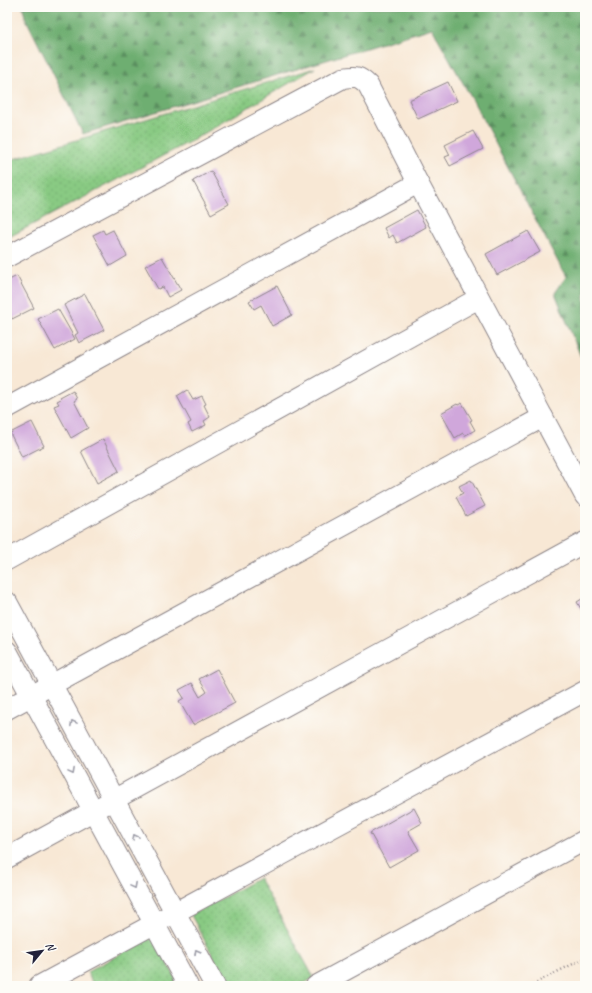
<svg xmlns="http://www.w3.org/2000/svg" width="592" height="993" viewBox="0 0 592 993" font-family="Caveat,sans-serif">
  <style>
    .grass { fill: url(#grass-dots); stroke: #56765f }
    .forest { fill: url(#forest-firs); stroke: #486856 }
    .building { fill: #d0a7db }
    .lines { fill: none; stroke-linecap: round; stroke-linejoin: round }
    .minor-casing { stroke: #8d8588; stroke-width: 22 }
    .path { stroke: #8d8588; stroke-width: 2.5; stroke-dasharray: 1 3; stroke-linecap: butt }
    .minor { stroke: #fff; stroke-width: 20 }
    .oneway { stroke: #9c9ca7 }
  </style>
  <defs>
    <pattern id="grass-dots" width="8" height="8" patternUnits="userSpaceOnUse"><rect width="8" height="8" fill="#89ca83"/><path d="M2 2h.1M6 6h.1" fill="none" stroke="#76ad72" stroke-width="1.8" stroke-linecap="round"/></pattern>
    <pattern id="forest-firs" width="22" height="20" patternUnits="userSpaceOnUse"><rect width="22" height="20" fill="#6eae71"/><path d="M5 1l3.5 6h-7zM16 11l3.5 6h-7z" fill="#5a8d5e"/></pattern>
  </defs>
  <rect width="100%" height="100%" fill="#fdfcf7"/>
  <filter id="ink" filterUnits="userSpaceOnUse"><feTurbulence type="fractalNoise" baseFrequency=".025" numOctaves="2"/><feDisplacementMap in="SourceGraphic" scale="8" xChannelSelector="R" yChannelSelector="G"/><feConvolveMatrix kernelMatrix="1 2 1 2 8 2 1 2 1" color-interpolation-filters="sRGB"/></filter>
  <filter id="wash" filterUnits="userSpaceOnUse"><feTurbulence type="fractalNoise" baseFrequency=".012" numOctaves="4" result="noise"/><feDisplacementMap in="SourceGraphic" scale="16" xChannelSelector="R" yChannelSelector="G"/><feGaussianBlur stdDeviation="0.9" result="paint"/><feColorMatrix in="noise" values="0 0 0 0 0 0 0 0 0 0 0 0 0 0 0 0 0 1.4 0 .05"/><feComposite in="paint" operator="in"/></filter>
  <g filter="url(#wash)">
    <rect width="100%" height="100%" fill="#f8e8d5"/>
    <!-- grass -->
    <g class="grass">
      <path d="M 315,68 L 193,140 L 7,238 L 7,161 Z"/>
      <path d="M 259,878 L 314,978 L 299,986 L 229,986 L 191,915 Z"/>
      <path d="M 153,936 L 180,986 L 94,986 L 87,972 Z"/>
    </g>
    <!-- forest -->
    <path class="forest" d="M 23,7 L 585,7 L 585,367 L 555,293 L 566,277 L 472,99 L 432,28 L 83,134 L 25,17 Z"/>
    <g id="blocks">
      <!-- building -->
      <g class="building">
        <path d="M 448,82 L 457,101 L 418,119 L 409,100 Z"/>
        <path d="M 473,131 L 483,149 L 450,166 L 445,157 L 450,155 L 445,145 Z"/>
        <path d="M 211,171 L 229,204 L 211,214 L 193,181 Z"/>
        <path d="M 417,210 L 426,227 L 397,243 L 393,235 L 389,238 L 384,228 Z"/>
        <path d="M 103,230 L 105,234 L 113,230 L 127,256 L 110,266 L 93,235 Z"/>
        <path d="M 528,231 L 540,252 L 497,275 L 486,254 Z"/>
        <path d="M 162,257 L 181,290 L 168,297 L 163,287 L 158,289 L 145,266 Z"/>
        <path d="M 17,276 L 34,308 L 12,319 L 7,309 L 7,281 Z"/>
        <path d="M 277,286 L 292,315 L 272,326 L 261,305 L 254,309 L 249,301 Z"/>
        <path d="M 85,294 L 104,330 L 79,343 L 75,335 L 78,333 L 64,305 Z"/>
        <path d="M 58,309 L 75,339 L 55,350 L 38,319 Z"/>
        <path d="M 187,390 L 193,400 L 202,396 L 206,404 L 204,405 L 210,417 L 204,421 L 206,425 L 192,432 L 188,424 L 191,422 L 177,396 Z"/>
        <path d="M 73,391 L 77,399 L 74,401 L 88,428 L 71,438 L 54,406 L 59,404 L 57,401 L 61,399 L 60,398 Z"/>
        <path d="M 462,403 L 472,420 L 470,421 L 475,430 L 464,436 L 463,433 L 455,438 L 441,413 L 457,404 L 458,405 Z"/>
        <path d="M 32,422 L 44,446 L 22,457 L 10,433 Z"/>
        <path d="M 103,439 L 119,471 L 97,483 L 81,451 Z"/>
        <path d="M 471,480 L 485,506 L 466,516 L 456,497 L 463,493 L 459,486 Z"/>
        <path d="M 585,597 L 585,616 L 577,602 Z"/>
        <path d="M 217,669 L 235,703 L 193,725 L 179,701 L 184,698 L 179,690 L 192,683 L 200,697 L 207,692 L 199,679 Z"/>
        <path d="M 414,808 L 422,823 L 408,831 L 419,850 L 389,867 L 370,833 Z"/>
      </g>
    </g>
  </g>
  <g filter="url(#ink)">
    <use href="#blocks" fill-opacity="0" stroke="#8d8588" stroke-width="1"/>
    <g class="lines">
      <defs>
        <g id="minor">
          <path d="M 7,257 L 343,78 C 356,76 359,76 368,85 L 418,183 L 585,496"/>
          <path d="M 7,408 L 418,183"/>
          <path d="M 7,560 L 479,298"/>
          <path d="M 7,602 L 215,986"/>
          <path d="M 7,651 L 188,986"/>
          <path d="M 7,709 L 543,417"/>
          <path d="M 7,858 L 585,542"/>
          <path d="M 39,986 L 585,691"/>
          <path d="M 316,986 L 585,840"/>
        </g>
      </defs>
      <!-- minor casing -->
      <use href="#minor" class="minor-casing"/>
      <!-- path -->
      <path class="path" d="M 529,986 L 585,958"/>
      <!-- minor -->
      <use href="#minor" class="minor"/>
    </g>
    <!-- one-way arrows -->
    <defs><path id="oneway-chevron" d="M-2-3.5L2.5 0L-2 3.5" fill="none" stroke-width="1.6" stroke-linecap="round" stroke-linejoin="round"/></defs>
    <g class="oneway">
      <use href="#oneway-chevron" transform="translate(73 723) rotate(-118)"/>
      <use href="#oneway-chevron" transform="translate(72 772) rotate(62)"/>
      <use href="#oneway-chevron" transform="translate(135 837) rotate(-118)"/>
      <use href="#oneway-chevron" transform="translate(134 886) rotate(62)"/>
      <use href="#oneway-chevron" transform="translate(197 952) rotate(-119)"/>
    </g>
  </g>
  <!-- margin -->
  <rect width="592" height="993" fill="none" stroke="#fdfcf7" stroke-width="24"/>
  <!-- north arrow -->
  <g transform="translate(42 951) rotate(61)" stroke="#fdfcf7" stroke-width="3" paint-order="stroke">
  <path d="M0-3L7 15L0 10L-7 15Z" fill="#22223b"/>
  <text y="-6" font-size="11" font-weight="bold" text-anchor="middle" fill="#22223b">N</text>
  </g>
</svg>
